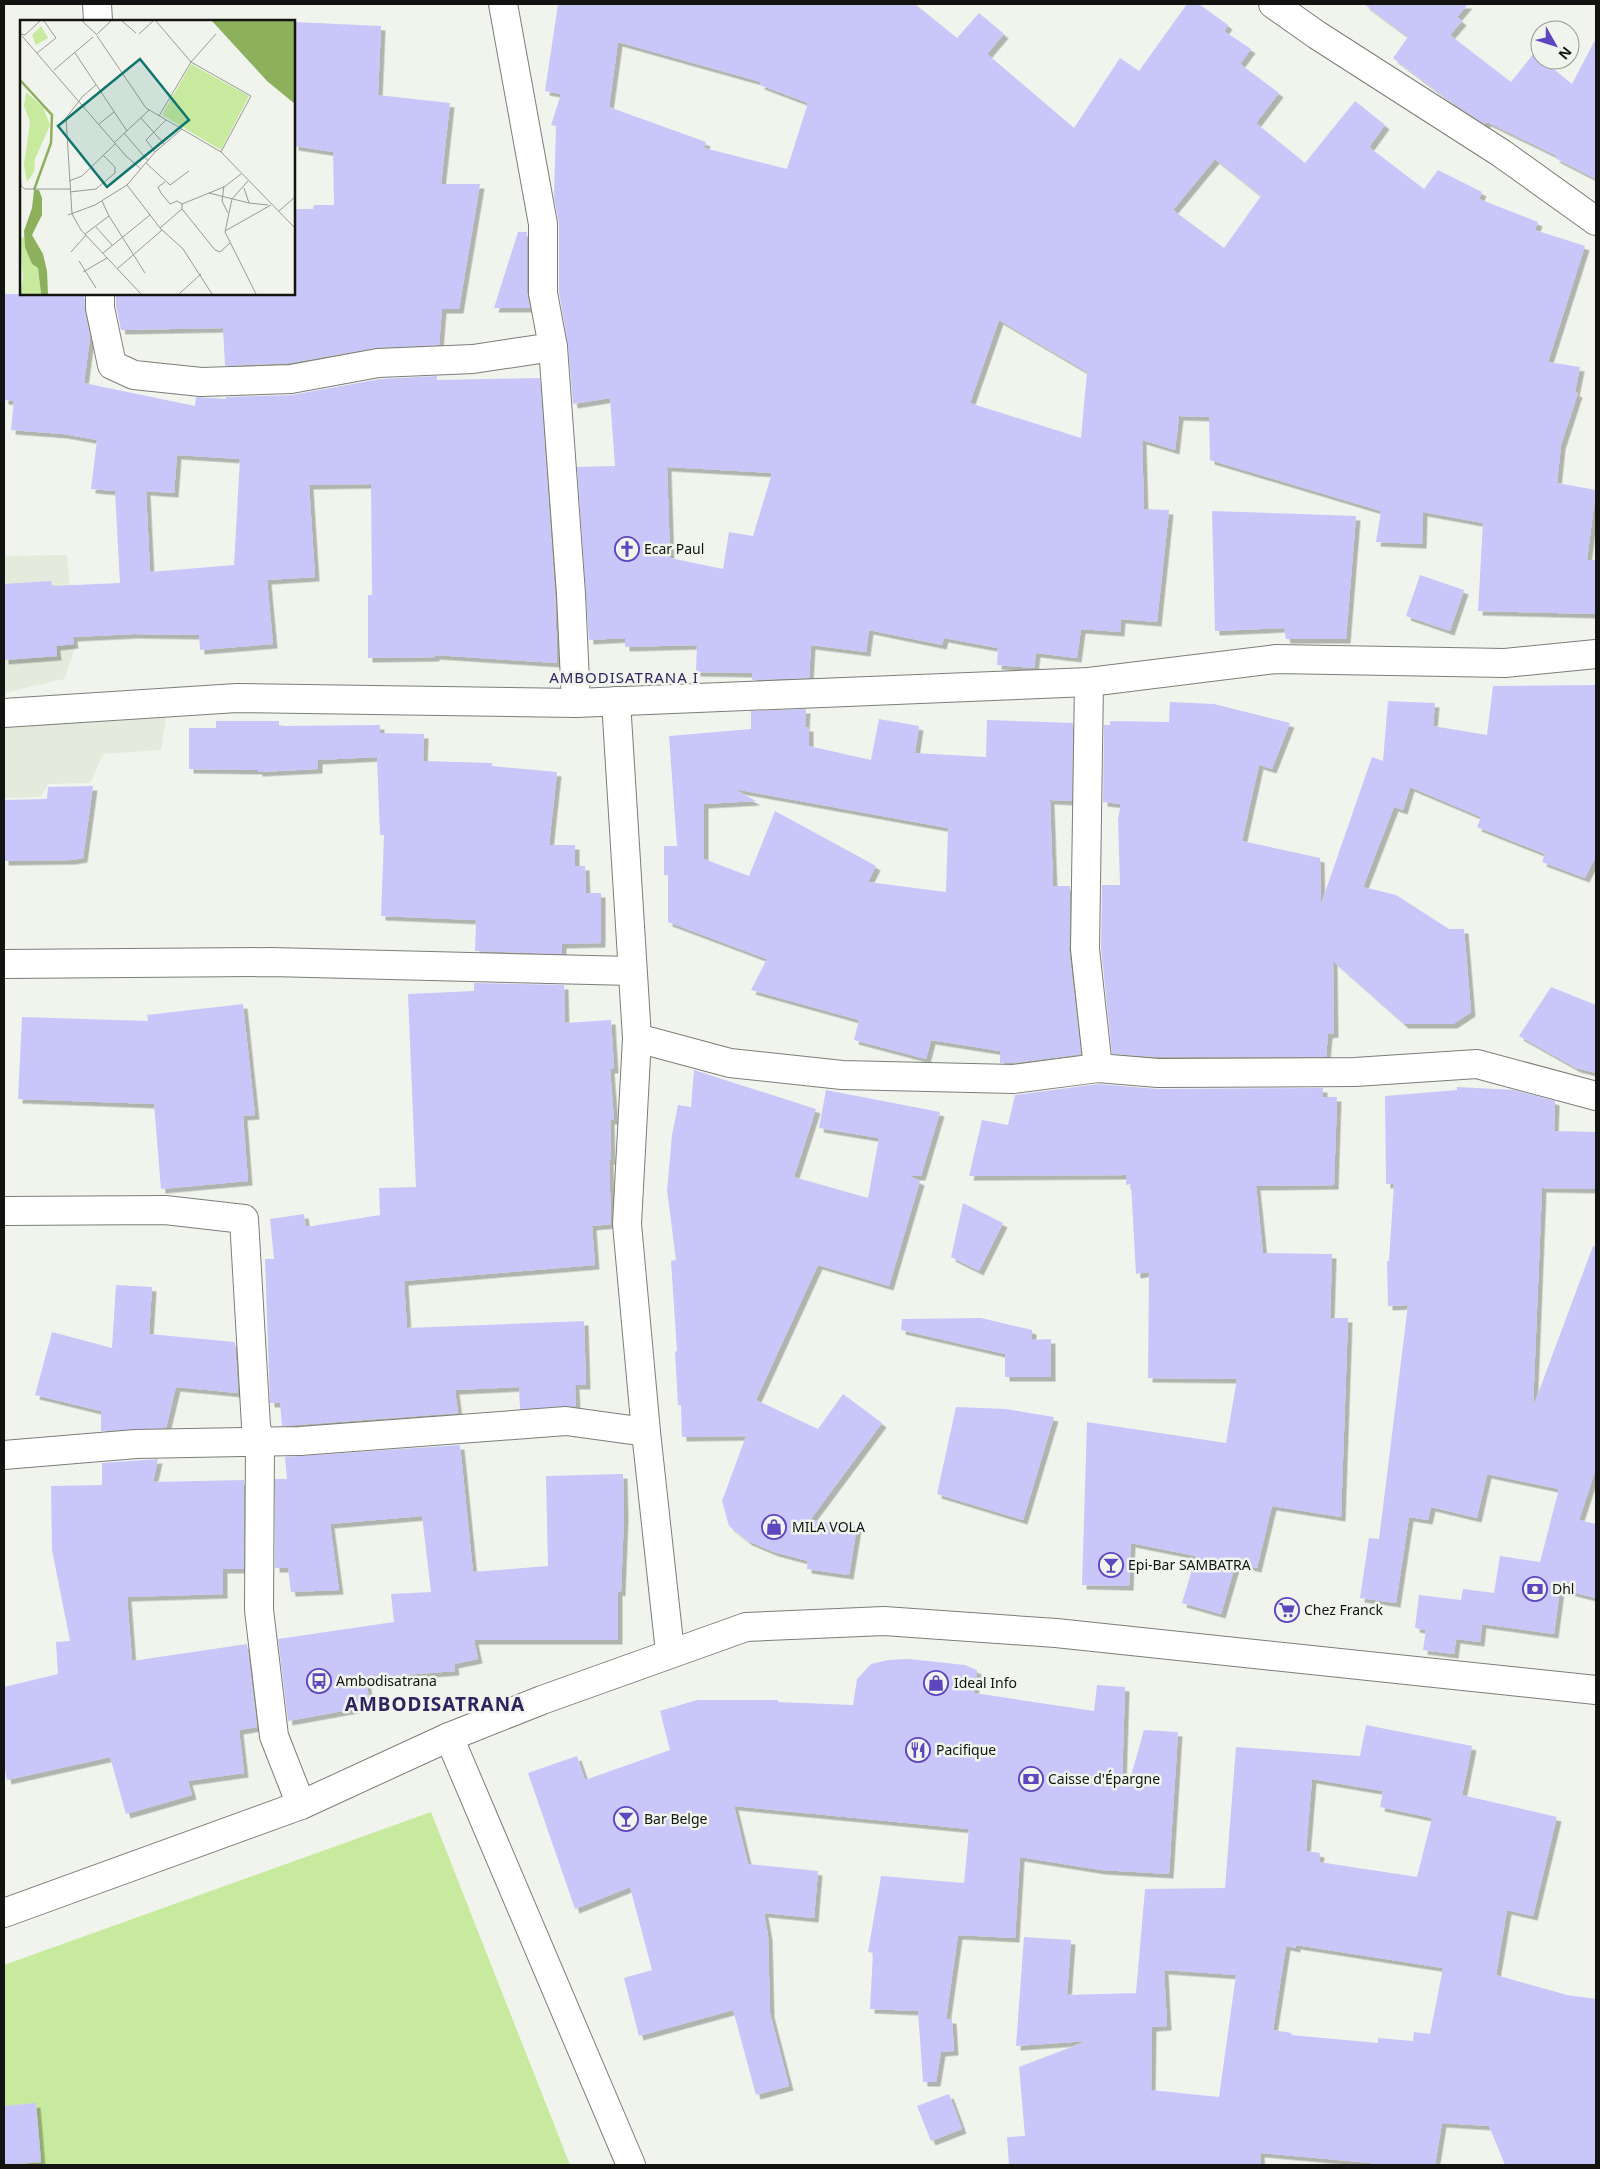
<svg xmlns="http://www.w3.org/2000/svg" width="1600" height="2169" viewBox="0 0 1600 2169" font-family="'Noto Sans',sans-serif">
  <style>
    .built { fill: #e4ebdd }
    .green { fill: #c8ea9f }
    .building { fill: #c9c6fa; fill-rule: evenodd; filter: url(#shadow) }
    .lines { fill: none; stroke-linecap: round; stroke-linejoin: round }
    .street-casing { stroke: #7b7e78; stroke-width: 30 }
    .secondary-casing { stroke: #7b7e78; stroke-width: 30 }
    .street { stroke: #fff; stroke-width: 28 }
    .secondary { stroke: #fff; stroke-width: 28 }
    .labels { text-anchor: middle; stroke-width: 5; stroke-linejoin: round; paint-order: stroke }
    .poi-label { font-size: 14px; fill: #131411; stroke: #f1f4ed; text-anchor: start }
    .neighbourhood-label { font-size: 15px; letter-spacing: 1px; fill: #2e245f; stroke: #f1f4ed }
    .district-label { font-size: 19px; font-weight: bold; letter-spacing: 1px; fill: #2e245f; stroke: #f1f4ed }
    .inset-river { fill: none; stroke: #8cb05c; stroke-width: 2.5 }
    .inset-road { fill: none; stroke: #989a95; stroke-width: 1 }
    .view { fill: #0f766e; fill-opacity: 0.15; stroke: #0f766e; stroke-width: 2.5 }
    .inset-edge { fill: none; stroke: #131411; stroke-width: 2.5 }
  </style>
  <defs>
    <filter id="shadow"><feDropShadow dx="4.5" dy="4.5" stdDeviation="0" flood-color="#0004"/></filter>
  </defs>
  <rect width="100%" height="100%" fill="#f1f4ed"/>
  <!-- built -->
  <g class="built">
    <path d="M 67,555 L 75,648 L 64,679 L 4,693 L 4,556 Z"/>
    <path d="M 167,710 L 161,750 L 103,754 L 90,783 L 48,784 L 41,797 L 4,798 L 4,721 Z"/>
  </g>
  <!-- green -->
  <path class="green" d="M 431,1812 L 570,2165 L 4,2165 L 4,1965 Z"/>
  <!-- building -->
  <g class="building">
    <path d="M 558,4 L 915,4 L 957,38 L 979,13 L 1004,34 L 987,54 L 1074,128 L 1120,58 L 1139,71 L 1187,4 L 1199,4 L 1228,25 L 1224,31 L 1251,49 L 1240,64 L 1279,93 L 1256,123 L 1305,163 L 1355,101 L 1385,125 L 1369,147 L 1424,189 L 1438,170 L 1482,192 L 1479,199 L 1538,222 L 1535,230 L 1585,246 L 1548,362 L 1580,367 L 1575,392 L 1578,393 L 1561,445 L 1557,483 L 1596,490 L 1587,560 L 1596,560 L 1595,614 L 1478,611 L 1483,523 L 1423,512 L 1422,544 L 1376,542 L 1381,511 L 1210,460 L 1209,417 L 1179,416 L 1175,450 L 1142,440 L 1144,509 L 1169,510 L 1157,622 L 1121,619 L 1120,632 L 1081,629 L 1077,658 L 1036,653 L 1034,668 L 997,665 L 998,648 L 944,638 L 942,645 L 869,630 L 866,652 L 811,645 L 809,678 L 752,680 L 752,673 L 696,672 L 697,645 L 625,647 L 625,638 L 589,640 L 577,467 L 615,466 L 610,398 L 573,404 L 568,345 L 559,292 L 559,224 L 554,197 L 556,126 L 551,125 L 561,94 L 545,91 ZM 618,42 L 761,82 L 760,85 L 808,103 L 787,169 L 704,148 L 706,142 L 609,107 ZM 1215,159 L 1261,196 L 1224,248 L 1173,210 ZM 999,320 L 1087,372 L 1081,438 L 970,403 ZM 667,467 L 772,473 L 753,536 L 729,532 L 723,569 L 670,558 Z"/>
    <path d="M 1364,4 L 1468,4 L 1457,17 L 1462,21 L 1450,35 L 1511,82 L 1534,53 L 1572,84 L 1596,38 L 1596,179 L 1555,158 L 1557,156 L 1487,122 L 1485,124 L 1454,104 L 1393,58 L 1408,37 Z"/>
    <path d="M 294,22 L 381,26 L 378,95 L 450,103 L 441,184 L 480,184 L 459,309 L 442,309 L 439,345 L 375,348 L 289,363 L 225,366 L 223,328 L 121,330 L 116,306 L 116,294 L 294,294 L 294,209 L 313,209 L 314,205 L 334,205 L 333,152 L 294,146 Z"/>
    <path d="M 518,232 L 527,232 L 527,293 L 530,308 L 494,308 Z"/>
    <path d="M 4,294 L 84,294 L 85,311 L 90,337 L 84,383 L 195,406 L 196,397 L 226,399 L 226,397 L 292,395 L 380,379 L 437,376 L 437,380 L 540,378 L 555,595 L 557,663 L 435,655 L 435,657 L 368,658 L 368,595 L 372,595 L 371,484 L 309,485 L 315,577 L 267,580 L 273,644 L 200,650 L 199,635 L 134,634 L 73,637 L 74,644 L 56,646 L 57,656 L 4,660 L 4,584 L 51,581 L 52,586 L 120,583 L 115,491 L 91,489 L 97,440 L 63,434 L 11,430 L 14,401 L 4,400 ZM 177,455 L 240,459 L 234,565 L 150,572 L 146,491 L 174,493 Z"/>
    <path d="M 1212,511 L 1356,516 L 1346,639 L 1286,639 L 1284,628 L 1215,631 Z"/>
    <path d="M 1420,575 L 1464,590 L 1450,631 L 1406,616 Z"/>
    <path d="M 1596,685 L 1596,856 L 1585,878 L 1542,862 L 1545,854 L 1477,827 L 1481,817 L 1410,787 L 1403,810 L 1394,807 L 1363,887 L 1396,895 L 1449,929 L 1464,929 L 1471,1012 L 1453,1024 L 1404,1024 L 1333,961 L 1334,1033 L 1328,1034 L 1326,1057 L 1159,1057 L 1112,1054 L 1101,948 L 1102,885 L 1120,885 L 1118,819 L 1121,804 L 1103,802 L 1104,725 L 1110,725 L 1110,721 L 1169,722 L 1170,702 L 1214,704 L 1290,723 L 1272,769 L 1259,765 L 1242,841 L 1320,858 L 1321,904 L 1372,757 L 1383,761 L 1388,701 L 1435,703 L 1433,726 L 1487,735 L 1493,686 Z"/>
    <path d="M 806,709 L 805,727 L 809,727 L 809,746 L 871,760 L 879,719 L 919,726 L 915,753 L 986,757 L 987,720 L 1073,723 L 1072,801 L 1050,800 L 1053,886 L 1070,886 L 1069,951 L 1081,1054 L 1013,1063 L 1000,1063 L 1000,1051 L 931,1040 L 926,1059 L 854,1040 L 859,1020 L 751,990 L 767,959 L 668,922 L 668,875 L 664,875 L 664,846 L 677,846 L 669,736 L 751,729 L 751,711 ZM 734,789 L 948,828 L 946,892 L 868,882 L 876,866 L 775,811 L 749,876 L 704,859 L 704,804 L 756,801 Z"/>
    <path d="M 216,721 L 279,721 L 279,726 L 380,725 L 380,733 L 424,734 L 423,761 L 492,763 L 492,766 L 557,772 L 549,845 L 575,845 L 575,866 L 585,866 L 586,893 L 601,893 L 601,943 L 562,944 L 562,954 L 475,951 L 476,920 L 381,916 L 384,835 L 380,835 L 377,757 L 318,760 L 318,769 L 258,772 L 258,770 L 189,769 L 189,728 L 216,728 Z"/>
    <path d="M 93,786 L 83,858 L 71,860 L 4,861 L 4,800 L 47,799 L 48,787 Z"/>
    <path d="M 474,983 L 564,985 L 565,1023 L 611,1020 L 614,1069 L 610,1069 L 614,1120 L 610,1120 L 611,1160 L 609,1160 L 611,1224 L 592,1226 L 595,1265 L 404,1281 L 407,1328 L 584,1321 L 586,1385 L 575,1385 L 576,1406 L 520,1409 L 519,1387 L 455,1390 L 458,1413 L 282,1426 L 280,1403 L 270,1403 L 265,1259 L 274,1259 L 270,1219 L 304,1214 L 306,1227 L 380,1215 L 379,1188 L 416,1187 L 408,994 L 474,991 Z"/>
    <path d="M 1551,987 L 1596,1005 L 1596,1073 L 1576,1068 L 1519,1036 Z"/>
    <path d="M 243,1004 L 255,1115 L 243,1116 L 248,1181 L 161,1189 L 154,1104 L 18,1099 L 22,1017 L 148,1021 L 147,1015 Z"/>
    <path d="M 694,1070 L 816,1109 L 794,1177 L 868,1198 L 879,1138 L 819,1128 L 826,1090 L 940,1112 L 921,1176 L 909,1176 L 920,1181 L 889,1286 L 818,1265 L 756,1400 L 818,1429 L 843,1394 L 882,1423 L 810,1520 L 857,1527 L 849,1575 L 807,1569 L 808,1561 L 774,1552 L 748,1541 L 729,1526 L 722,1501 L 746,1436 L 682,1437 L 681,1405 L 678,1405 L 675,1352 L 677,1351 L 671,1261 L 676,1260 L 667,1190 L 672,1135 L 678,1105 L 691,1107 Z"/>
    <path d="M 1098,1084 L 1158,1089 L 1323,1088 L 1323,1097 L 1337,1097 L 1334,1185 L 1256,1186 L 1263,1253 L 1332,1254 L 1330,1318 L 1348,1318 L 1341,1517 L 1272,1506 L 1257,1568 L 1236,1563 L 1221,1614 L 1182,1603 L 1196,1556 L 1131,1543 L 1129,1586 L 1082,1585 L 1087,1422 L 1226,1443 L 1237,1379 L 1148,1378 L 1149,1272 L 1136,1274 L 1131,1184 L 1126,1185 L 1126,1175 L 969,1176 L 982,1120 L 1008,1125 L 1015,1095 Z"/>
    <path d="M 1457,1087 L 1514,1090 L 1555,1101 L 1554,1131 L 1596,1132 L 1596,1189 L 1542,1188 L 1533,1407 L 1593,1246 L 1596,1247 L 1596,1468 L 1579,1520 L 1596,1524 L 1596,1598 L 1560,1589 L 1554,1634 L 1482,1624 L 1480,1642 L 1456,1639 L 1454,1654 L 1423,1650 L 1426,1630 L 1415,1628 L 1419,1595 L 1461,1600 L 1463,1589 L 1494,1593 L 1500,1556 L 1540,1562 L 1559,1489 L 1487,1474 L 1477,1518 L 1431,1507 L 1428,1520 L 1409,1517 L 1396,1603 L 1360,1598 L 1369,1538 L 1379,1539 L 1408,1305 L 1388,1306 L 1387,1261 L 1389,1261 L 1394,1184 L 1386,1184 L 1385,1096 L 1457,1090 Z"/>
    <path d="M 963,1203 L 1003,1223 L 979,1271 L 951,1257 Z"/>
    <path d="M 116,1285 L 152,1287 L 149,1334 L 235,1342 L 238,1393 L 176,1387 L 166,1428 L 101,1431 L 101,1411 L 35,1395 L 52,1332 L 112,1348 Z"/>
    <path d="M 981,1318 L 1032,1330 L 1032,1340 L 1051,1339 L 1051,1377 L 1005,1377 L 1005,1354 L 901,1330 L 902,1319 Z"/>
    <path d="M 956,1407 L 1006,1409 L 1054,1417 L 1023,1520 L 937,1494 Z"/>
    <path d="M 460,1445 L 473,1572 L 548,1566 L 546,1476 L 623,1474 L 624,1515 L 621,1592 L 618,1591 L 618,1640 L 474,1640 L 478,1659 L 454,1664 L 455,1671 L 366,1678 L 370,1706 L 288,1721 L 278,1639 L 394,1622 L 391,1594 L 431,1592 L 422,1516 L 330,1524 L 339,1590 L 291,1592 L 288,1568 L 275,1568 L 275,1479 L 287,1479 L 285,1457 Z"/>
    <path d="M 158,1459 L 153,1482 L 244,1480 L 244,1569 L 223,1569 L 223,1594 L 127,1597 L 132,1661 L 247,1644 L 257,1727 L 239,1730 L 244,1773 L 188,1781 L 192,1795 L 126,1814 L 110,1757 L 7,1780 L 4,1765 L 4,1687 L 58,1674 L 56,1642 L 70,1641 L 52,1550 L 51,1486 L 102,1485 L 102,1463 Z"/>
    <path d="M 909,1659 L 965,1665 L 977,1670 L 974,1693 L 1094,1711 L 1097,1685 L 1125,1687 L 1122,1782 L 1129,1783 L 1144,1730 L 1178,1732 L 1169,1874 L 1101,1870 L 1020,1857 L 1015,1938 L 958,1935 L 946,2019 L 952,2019 L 954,2051 L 941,2052 L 936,2082 L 923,2082 L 918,2011 L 870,2009 L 873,1953 L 868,1952 L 881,1876 L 964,1883 L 969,1829 L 734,1806 L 748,1864 L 818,1871 L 814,1918 L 764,1913 L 768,1936 L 770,2013 L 789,2086 L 756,2095 L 733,2010 L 639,2036 L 624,1978 L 652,1970 L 630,1887 L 575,1909 L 528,1773 L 577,1756 L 585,1780 L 670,1750 L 660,1711 L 697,1700 L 778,1700 L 778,1702 L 853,1705 L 857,1679 L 871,1664 L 888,1660 Z"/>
    <path d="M 1366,1725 L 1472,1746 L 1462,1795 L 1557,1817 L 1533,1916 L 1507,1910 L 1496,1975 L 1567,1995 L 1596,1999 L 1596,2165 L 1505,2165 L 1489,2126 L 1442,2123 L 1435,2165 L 1371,2165 L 1371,2163 L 1260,2153 L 1261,2165 L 1009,2165 L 1007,2137 L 1025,2136 L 1019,2067 L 1087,2041 L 1016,2046 L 1024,1937 L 1071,1940 L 1067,1995 L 1136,1993 L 1145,1889 L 1225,1888 L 1236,1747 L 1360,1756 ZM 1312,1779 L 1383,1791 L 1380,1807 L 1432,1818 L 1417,1877 L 1319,1862 L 1320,1853 L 1306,1851 ZM 1296,1945 L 1443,1968 L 1430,2034 L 1414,2032 L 1413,2041 L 1378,2038 L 1378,2043 L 1291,2035 L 1292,2033 L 1273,2030 L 1286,1946 L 1296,1948 ZM 1164,1970 L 1236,1975 L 1219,2097 L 1151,2090 L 1152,2027 L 1167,2026 Z"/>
    <path d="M 949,2094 L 962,2129 L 931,2141 L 917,2106 Z"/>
    <path d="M 36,2103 L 41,2162 L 4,2165 L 4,2106 Z"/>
  </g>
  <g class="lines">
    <defs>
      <g id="street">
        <path d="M 97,4 L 98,21"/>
        <path d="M 503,4 L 543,224 L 543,293 L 553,347 L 571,594 L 576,703"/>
        <path d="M 1273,4 L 1317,35 L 1501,153 L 1596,221"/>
        <path d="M 100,294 L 100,308 L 112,365 L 134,375 L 201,382 L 291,379 L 378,363 L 473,359 L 553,347"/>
        <path d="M 1089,682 L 1085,949 L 1098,1068"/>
        <path d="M 616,701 L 637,1038 L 627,1224 L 646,1432 L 670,1652"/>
        <path d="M 4,713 L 237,698 L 576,703 L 1089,682 L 1276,659 L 1505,663 L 1596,654"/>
        <path d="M 4,964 L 271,962 L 632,971"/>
        <path d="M 637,1038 L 730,1063 L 842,1075 L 1014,1079 L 1098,1068 L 1158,1073 L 1355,1072 L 1477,1064 L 1596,1096"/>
        <path d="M 4,1211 L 165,1210 L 244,1219 L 256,1426 L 260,1442 L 259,1610 L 274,1736 L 301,1805"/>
        <path d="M 4,1455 L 136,1444 L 300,1441 L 566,1421 L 646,1432"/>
        <path d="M 449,1737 L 631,2165"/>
      </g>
      <path id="secondary" d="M 4,1913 L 301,1805 L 449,1737 L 542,1700 L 746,1627 L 884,1621 L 1056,1633 L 1596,1690"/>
    </defs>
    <!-- street casing -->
    <use href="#street" class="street-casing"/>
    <!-- secondary casing -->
    <use href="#secondary" class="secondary-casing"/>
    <!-- street -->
    <use href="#street" class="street"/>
    <!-- secondary -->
    <use href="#secondary" class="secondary"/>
  </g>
  <!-- icons -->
  <defs>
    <symbol id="church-ring" viewBox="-11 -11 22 22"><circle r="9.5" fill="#f1f4ed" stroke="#5d46be" stroke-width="1.5"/><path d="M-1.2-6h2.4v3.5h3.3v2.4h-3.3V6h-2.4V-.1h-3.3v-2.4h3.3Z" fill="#5d46be"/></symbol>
    <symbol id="shop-ring" viewBox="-11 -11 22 22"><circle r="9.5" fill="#f1f4ed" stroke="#5d46be" stroke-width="1.5"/><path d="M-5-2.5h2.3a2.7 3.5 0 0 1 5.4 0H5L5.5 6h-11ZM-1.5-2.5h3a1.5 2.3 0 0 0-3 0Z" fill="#5d46be"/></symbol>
    <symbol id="bar-ring" viewBox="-11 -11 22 22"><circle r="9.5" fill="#f1f4ed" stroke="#5d46be" stroke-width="1.5"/><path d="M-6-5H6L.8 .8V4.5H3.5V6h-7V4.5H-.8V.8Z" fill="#5d46be"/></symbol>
    <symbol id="bank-ring" viewBox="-11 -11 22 22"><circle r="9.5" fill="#f1f4ed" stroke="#5d46be" stroke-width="1.5"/><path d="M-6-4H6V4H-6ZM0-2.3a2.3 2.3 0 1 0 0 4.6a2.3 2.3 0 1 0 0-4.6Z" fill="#5d46be"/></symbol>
    <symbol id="supermarket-ring" viewBox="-11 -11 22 22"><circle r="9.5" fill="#f1f4ed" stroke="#5d46be" stroke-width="1.5"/><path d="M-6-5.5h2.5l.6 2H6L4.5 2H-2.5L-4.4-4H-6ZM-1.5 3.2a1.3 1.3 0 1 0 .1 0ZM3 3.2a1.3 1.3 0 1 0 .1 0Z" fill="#5d46be"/></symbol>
    <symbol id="bus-ring" viewBox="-11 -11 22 22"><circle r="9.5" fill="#f1f4ed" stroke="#5d46be" stroke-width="1.5"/><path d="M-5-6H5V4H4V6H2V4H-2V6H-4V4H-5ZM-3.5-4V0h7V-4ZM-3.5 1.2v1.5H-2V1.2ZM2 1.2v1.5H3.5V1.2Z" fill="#5d46be"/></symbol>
    <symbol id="restaurant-ring" viewBox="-11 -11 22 22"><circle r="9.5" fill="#f1f4ed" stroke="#5d46be" stroke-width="1.5"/><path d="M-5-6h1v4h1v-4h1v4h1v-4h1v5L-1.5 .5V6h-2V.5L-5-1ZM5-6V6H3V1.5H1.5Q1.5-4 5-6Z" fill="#5d46be"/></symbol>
  </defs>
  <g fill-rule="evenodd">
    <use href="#church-ring" x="613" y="535" width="28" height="28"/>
    <use href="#shop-ring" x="760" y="1513" width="28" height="28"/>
    <use href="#bar-ring" x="1097" y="1551" width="28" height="28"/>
    <use href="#bank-ring" x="1521" y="1575" width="28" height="28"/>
    <use href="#supermarket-ring" x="1273" y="1596" width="28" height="28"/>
    <use href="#bus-ring" x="305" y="1667" width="28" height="28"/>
    <use href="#shop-ring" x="922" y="1669" width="28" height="28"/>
    <use href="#restaurant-ring" x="904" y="1736" width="28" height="28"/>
    <use href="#bank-ring" x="1017" y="1765" width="28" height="28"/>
    <use href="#bar-ring" x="612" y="1805" width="28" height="28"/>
  </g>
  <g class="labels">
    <!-- poi labels -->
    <g class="poi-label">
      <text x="644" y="554">Ecar Paul</text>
      <text x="792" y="1532">MILA VOLA</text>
      <text x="1128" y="1570">Epi-Bar SAMBATRA</text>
      <text x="1552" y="1594">Dhl</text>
      <text x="1304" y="1615">Chez Franck</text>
      <text x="336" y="1686">Ambodisatrana</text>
      <text x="954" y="1688">Ideal Info</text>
      <text x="936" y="1755">Pacifique</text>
      <text x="1048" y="1784">Caisse d'Épargne</text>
      <text x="644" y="1824">Bar Belge</text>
    </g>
    <!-- neighbourhood labels -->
    <g class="neighbourhood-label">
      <text x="624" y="683">AMBODISATRANA I</text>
    </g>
    <!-- district labels -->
    <g class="district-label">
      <text x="435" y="1711">AMBODISATRANA</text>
    </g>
  </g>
  <!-- overview -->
  <g transform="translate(20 20)">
    <rect width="275" height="275" fill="#f1f4ed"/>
    <path d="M 21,6 L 28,18 L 16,25 L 12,15 ZM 171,44 L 229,76 L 201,130 L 142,95 ZM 6,72 L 23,87 L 30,105 L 15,139 L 14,152 L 7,162 L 4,145 L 10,102 L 4,86 ZM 4,217 L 12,244 L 18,248 L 21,274 L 0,274 L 3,258 L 0,219 Z" fill="#c8ea9f"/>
    <path d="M 192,1 L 275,1 L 275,84 L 247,61 ZM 14,170 L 19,170 L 22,178 L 22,195 L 12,215 L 23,234 L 27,251 L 28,274 L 21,274 L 18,248 L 12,244 L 5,227 L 4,211 L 12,188 Z" fill="#8cb05c"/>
    <path class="inset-river" d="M 0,60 L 32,95 L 31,123 L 14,170"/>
    <path class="inset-road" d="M 62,1 L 76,14M 102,1 L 116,13M 136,1 L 171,42 L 231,76 L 201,132M 0,14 L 5,15 L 20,1M 119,14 L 133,1M 76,15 L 91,1M 2,16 L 106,136 L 121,149M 77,16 L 126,88 L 201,132 L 275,208M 17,33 L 36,18 L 24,1M 55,33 L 107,111M 34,50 L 73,17M 76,65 L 63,76 L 46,98 L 52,194 L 61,210 L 121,274M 139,96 L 171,42 L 196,14M 121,98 L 144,124M 79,104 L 94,92M 104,113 L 128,141M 95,122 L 129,90M 135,132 L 126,120 L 146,100M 126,143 L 150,165 L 169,151M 0,146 L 1,166 L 5,169 L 50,169M 49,161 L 62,156 L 96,123M 228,161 L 212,179 L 205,212 L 236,274M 145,162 L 138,167 L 141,173 L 150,184 L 157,181 L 162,184M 107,165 L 140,208 L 163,229 L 192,274M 204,166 L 202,181 L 208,193M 224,168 L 229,183 L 248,185M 50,172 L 76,169 L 95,153 L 95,147 L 83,135M 189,173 L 229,183M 82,181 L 89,196M 162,189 L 195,230 L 200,232 L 210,223M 259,191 L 275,177M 48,195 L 75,185 L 107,165 L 135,132 L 162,109M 76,207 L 92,225M 140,208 L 162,189 L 162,184 L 204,167 L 221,154M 205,211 L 251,185M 65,214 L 89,196 L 125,253M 51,232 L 66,215M 83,233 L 130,195M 59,241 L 76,268M 97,249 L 142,210M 63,252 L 87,238M 159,274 L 181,254"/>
    <path class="view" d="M 120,39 L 169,100 L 87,167 L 38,106 Z"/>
    <rect width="275" height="275" class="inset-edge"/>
  </g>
  <!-- border -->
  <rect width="1600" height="2169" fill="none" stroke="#131411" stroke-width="10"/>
  <!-- north arrow -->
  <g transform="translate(1555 45) rotate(129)"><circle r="24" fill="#f1f4ed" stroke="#989a95"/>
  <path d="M0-4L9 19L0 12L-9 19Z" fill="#5d46be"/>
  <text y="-8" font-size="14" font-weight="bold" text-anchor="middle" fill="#131411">N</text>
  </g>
</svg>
